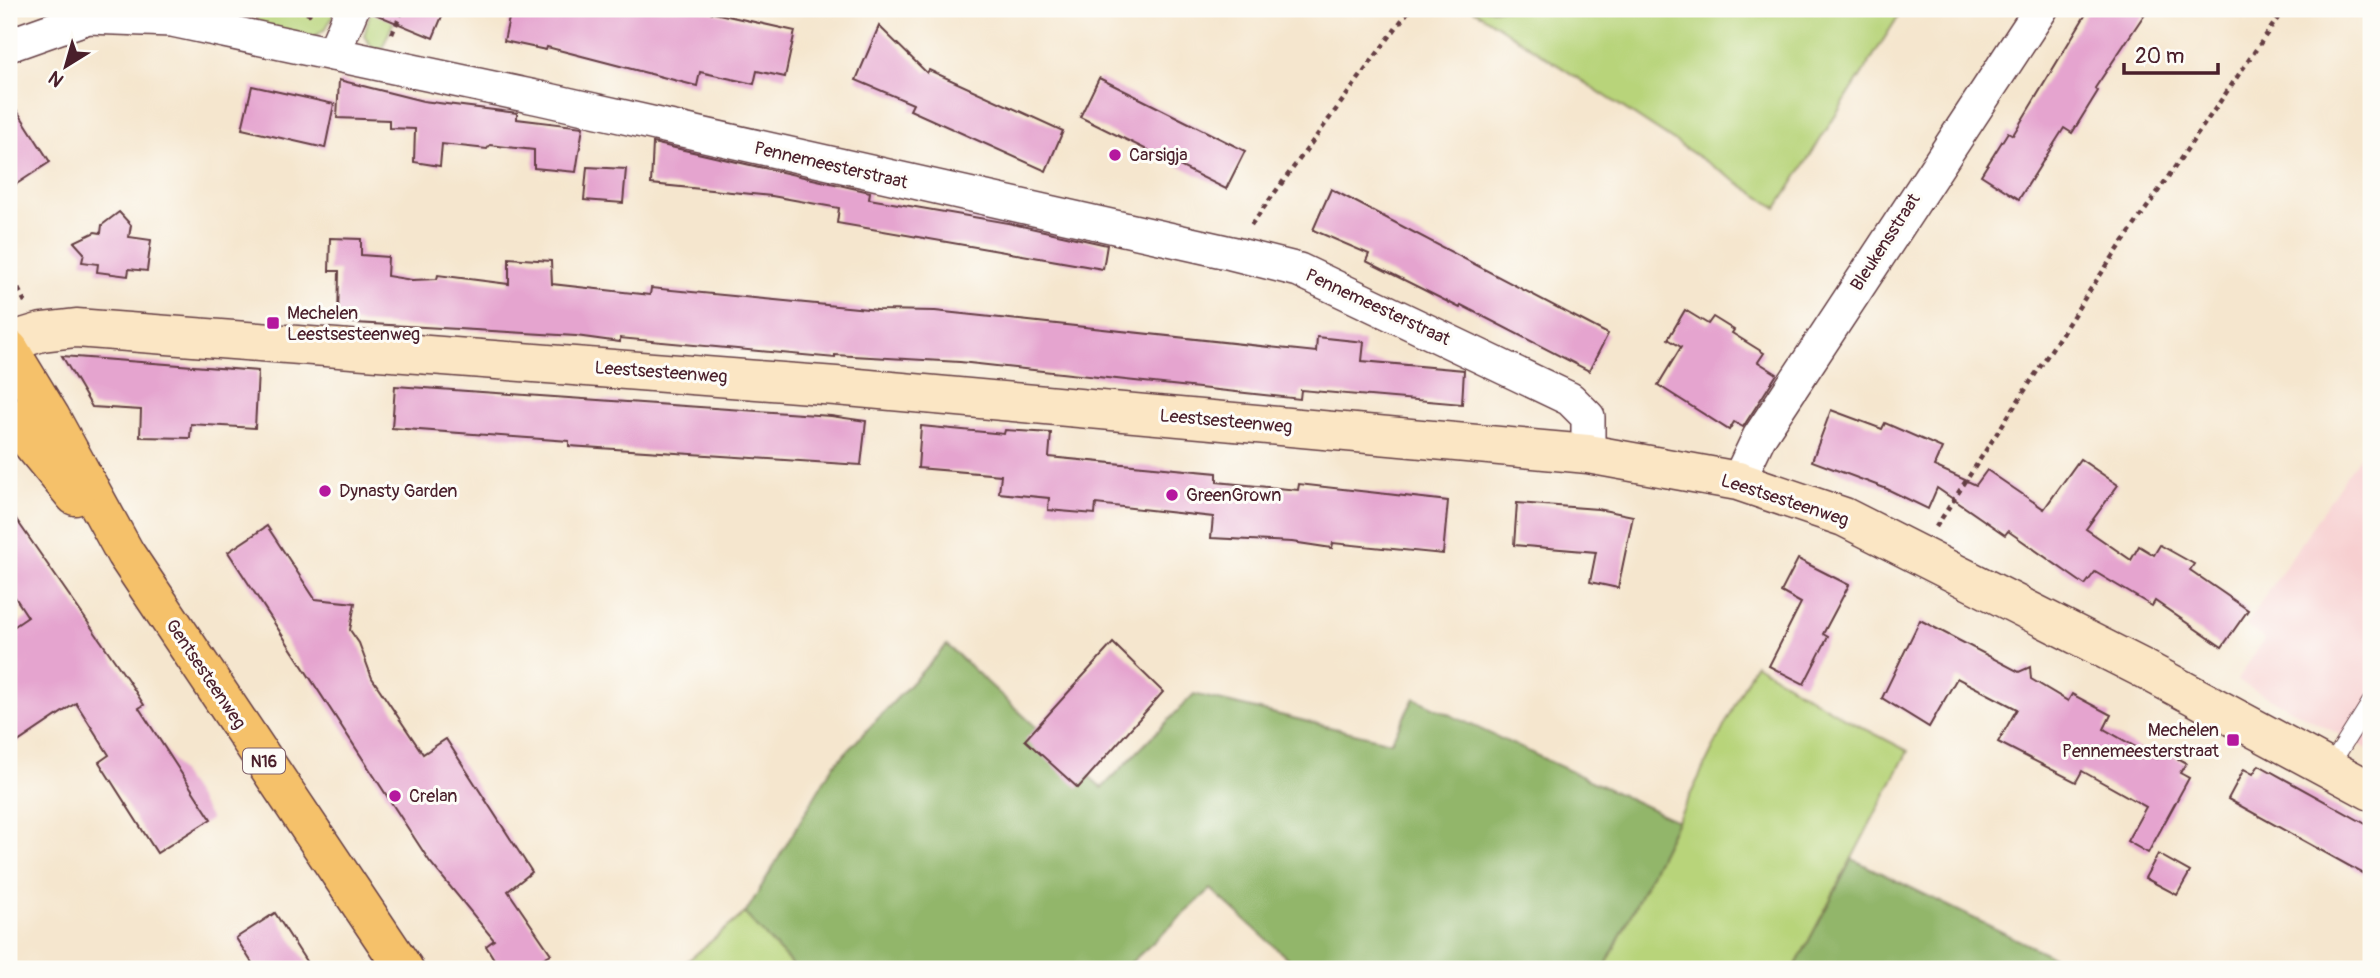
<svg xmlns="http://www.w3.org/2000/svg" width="2380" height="978" viewBox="0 0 2380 978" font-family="Pangolin,sans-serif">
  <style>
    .built { fill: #f7cfd0 }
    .green { fill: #b8d47a; stroke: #817a52; stroke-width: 2 }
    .forest { fill: #92b66a; stroke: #6e6a4a; stroke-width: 2 }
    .building { fill: #e5a4cf }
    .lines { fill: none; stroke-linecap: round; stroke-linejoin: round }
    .lane-casing { stroke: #643d43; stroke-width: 18 }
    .street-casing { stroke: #643d43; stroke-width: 36 }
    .secondary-casing { stroke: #643d43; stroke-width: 41 }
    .primary-casing { stroke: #643d43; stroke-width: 41 }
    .path { stroke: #643d43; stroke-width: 4.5; stroke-dasharray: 5 5; stroke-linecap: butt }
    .lane { stroke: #fff; stroke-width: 16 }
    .street { stroke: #fff; stroke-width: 33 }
    .secondary { stroke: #fbe6c4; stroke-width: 38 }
    .primary { stroke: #f5c16b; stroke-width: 38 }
    .poi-dot { fill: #b5179e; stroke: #fdfcf7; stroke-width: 2.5 }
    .labels { text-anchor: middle; stroke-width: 6; stroke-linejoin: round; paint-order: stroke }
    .shield { fill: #fdfcf7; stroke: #806168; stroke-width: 2 }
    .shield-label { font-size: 16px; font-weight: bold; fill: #4a1f2b }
    .poi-label { font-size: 18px; fill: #4a1f2b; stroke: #fdfcf7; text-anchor: start }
    .street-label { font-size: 18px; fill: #4a1f2b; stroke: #fdfcf7 }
  </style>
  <rect width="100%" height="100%" fill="#fdfcf7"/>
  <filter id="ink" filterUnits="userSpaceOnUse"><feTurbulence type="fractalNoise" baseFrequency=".0143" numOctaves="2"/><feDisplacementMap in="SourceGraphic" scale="14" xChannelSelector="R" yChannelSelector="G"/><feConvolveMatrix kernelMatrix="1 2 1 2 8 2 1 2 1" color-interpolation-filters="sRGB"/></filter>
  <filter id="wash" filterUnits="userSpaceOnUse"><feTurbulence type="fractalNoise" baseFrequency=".00686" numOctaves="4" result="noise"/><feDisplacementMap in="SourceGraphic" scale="28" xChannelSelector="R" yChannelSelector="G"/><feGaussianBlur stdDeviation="1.57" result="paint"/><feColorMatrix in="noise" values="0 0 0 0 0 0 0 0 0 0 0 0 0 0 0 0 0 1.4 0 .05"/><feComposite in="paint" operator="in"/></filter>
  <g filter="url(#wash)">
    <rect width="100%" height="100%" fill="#f5e6ce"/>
    <!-- built -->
    <path class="built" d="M 2371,439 L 2371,751 L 2237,681 L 2264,639 L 2246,625 Z"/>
    <!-- green -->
    <g class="green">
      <path d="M 261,9 L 291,9 L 311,16 L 315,9 L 338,9 L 325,29 L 313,38 L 255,25 Z"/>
      <path d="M 371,9 L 399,9 L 381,51 L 373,48 L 364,36 Z"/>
      <path d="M 1472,9 L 1903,9 L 1777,208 Z"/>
      <path d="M 1755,664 L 1846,719 L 1908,751 L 1794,969 L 1604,969 Z"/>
      <path d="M 745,913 L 796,969 L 678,969 Z"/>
    </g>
    <!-- forest -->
    <g class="forest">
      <path d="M 947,645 L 1102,788 L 1194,694 L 1391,742 L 1414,698 L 1677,821 L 1604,969 L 1299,969 L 1211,889 L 1124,969 L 796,969 L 745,914 L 833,766 Z"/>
      <path d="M 1852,859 L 2078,969 L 1794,969 Z"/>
    </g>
    <g id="blocks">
      <!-- building -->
      <g class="building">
        <path d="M 371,9 L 445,9 L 433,38 L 370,12 Z"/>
        <path d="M 511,9 L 696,9 L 795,31 L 785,77 L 757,71 L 754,84 L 700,72 L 697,86 L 547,47 L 546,50 L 504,41 Z"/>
        <path d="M 2089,9 L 2148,9 L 2095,88 L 2098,91 L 2072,133 L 2064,128 L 2019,199 L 1981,175 L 2008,132 L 2013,135 Z"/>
        <path d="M 879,26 L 927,73 L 929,70 L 1063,131 L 1046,171 L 910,110 L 913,104 L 856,80 Z"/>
        <path d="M 1099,78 L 1245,151 L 1226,189 L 1080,117 Z"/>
        <path d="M 339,80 L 423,101 L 517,113 L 517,119 L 583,127 L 576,172 L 534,168 L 534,150 L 490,145 L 487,149 L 442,144 L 440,166 L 414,162 L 415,129 L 389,128 L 389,120 L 337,118 Z"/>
        <path d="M 252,86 L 334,104 L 325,148 L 242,129 Z"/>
        <path d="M 9,98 L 50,162 L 9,189 Z"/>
        <path d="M 653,143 L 870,192 L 869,199 L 1008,223 L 1107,245 L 1103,269 L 837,223 L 839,208 L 772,196 L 651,184 Z"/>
        <path d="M 587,167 L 626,169 L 623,203 L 584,200 Z"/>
        <path d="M 1331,189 L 1608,334 L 1589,371 L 1461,305 L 1460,308 L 1366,261 L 1369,254 L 1313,230 Z"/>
        <path d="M 119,212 L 131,225 L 129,237 L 151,240 L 147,271 L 129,269 L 128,276 L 97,272 L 98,264 L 82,262 L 84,253 L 74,242 L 95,232 L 101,233 L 102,225 Z"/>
        <path d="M 330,238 L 361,239 L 361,255 L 388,257 L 387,276 L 412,280 L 437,279 L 438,275 L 509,284 L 509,258 L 551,261 L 552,284 L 650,295 L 651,288 L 878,310 L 935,311 L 1316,352 L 1317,337 L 1364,342 L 1362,361 L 1464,370 L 1462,404 L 1301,390 L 1300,399 L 960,362 L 835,355 L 835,358 L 620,338 L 620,342 L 576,336 L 338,322 L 339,271 L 329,271 Z"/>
        <path d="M 1685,310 L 1708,324 L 1713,317 L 1734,330 L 1732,333 L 1764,353 L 1758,362 L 1777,374 L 1743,427 L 1734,422 L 1729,430 L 1658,385 L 1681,347 L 1668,339 Z"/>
        <path d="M 62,356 L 258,371 L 255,428 L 191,424 L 190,438 L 140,437 L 141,410 L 92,407 Z"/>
        <path d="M 395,386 L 831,416 L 866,421 L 861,465 L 569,446 L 569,441 L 392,428 Z"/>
        <path d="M 1831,410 L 1882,429 L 1885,423 L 1942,448 L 1934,466 L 1976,485 L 1987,470 L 2044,509 L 2080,459 L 2118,485 L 2086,529 L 2131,560 L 2139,546 L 2154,555 L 2160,545 L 2194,564 L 2190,570 L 2248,610 L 2222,647 L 2155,601 L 2152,606 L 2095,572 L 2085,585 L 2008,531 L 2005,535 L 1937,488 L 1928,509 L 1887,489 L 1812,461 Z"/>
        <path d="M 921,426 L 1004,434 L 1005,430 L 1051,433 L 1049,457 L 1217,473 L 1217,482 L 1298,490 L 1299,484 L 1448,501 L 1443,554 L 1333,543 L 1332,548 L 1292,542 L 1211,538 L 1213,517 L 1096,504 L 1095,514 L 1048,510 L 1049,498 L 999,493 L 1001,475 L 918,468 Z"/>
        <path d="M 1517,503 L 1598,509 L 1633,516 L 1618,588 L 1590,582 L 1596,552 L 1514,545 Z"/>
        <path d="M 9,509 L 128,680 L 144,705 L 139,708 L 211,819 L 157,853 L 99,762 L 109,755 L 76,703 L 9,748 L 9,630 L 28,617 L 9,588 Z"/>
        <path d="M 267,526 L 315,599 L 355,603 L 350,630 L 359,643 L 372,678 L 423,754 L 446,739 L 532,872 L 508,891 L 551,954 L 542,959 L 543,962 L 529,969 L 500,969 L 486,946 L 494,940 L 430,862 L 228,552 Z"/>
        <path d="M 1798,559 L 1849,585 L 1823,634 L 1828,637 L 1804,684 L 1769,666 L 1801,603 L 1781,592 Z"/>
        <path d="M 1920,620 L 2019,672 L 2030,667 L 2031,679 L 2068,701 L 2072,694 L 2111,715 L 2104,729 L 2157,759 L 2162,750 L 2186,763 L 2180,773 L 2189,778 L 2148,853 L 2127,841 L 2146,807 L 2082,771 L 2076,782 L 1998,742 L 2017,709 L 1957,678 L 1929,727 L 1882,698 Z"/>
        <path d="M 1113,643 L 1163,692 L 1078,788 L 1025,740 Z"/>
        <path d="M 2259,765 L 2371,827 L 2371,878 L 2228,799 L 2244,769 L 2253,774 Z"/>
        <path d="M 2158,854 L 2190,872 L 2177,895 L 2145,878 Z"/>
        <path d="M 275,913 L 311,969 L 256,969 L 236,938 Z"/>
      </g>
    </g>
  </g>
  <g filter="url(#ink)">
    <use href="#blocks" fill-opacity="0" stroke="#643d43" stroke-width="2"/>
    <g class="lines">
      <defs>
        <path id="lane" d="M 2329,768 L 2371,701"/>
        <g id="street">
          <path d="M 9,45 L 88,17 L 172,20 L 540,98 L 1231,253 L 1299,270 L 1570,399 L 1588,417 L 1588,454"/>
          <path d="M 333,54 L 352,9"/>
          <path d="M 1738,481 L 1759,437 L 2041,9"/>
        </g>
        <path id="secondary" d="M 9,342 L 42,332 L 76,328 L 836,386 L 1588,454 L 1738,481 L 1844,517 L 2142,668 L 2371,791"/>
        <g id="primary">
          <path d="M 9,349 L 51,418 L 125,553 L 404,969"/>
          <path d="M 9,416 L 75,496"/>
        </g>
      </defs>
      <!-- lane casing -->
      <use href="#lane" class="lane-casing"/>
      <!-- street casing -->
      <use href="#street" class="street-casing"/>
      <!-- secondary casing -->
      <use href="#secondary" class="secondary-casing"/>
      <!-- primary casing -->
      <use href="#primary" class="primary-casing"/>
      <!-- path -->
      <g class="path">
        <path d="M 297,9 L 309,14 L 312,9"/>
        <path d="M 392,34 L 403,9"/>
        <path d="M 1251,225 L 1410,9"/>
        <path d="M 9,271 L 25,302"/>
        <path d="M 1936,527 L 2092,287 L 2284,9"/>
      </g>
      <!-- lane -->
      <use href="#lane" class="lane"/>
      <!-- street -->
      <use href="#street" class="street"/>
      <!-- secondary -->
      <use href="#secondary" class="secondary"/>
      <!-- primary -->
      <use href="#primary" class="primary"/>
    </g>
  </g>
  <!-- markers -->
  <g class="poi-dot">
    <circle cx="1115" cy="155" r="7"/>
    <rect x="266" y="316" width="14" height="14" rx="3.5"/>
    <circle cx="325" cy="491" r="7"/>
    <circle cx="1172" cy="495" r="7"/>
    <rect x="2226" y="733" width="14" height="14" rx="3.5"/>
    <circle cx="395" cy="796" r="7"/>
  </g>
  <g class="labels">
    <!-- shield labels -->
    <rect class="shield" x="243" y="748.5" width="42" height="25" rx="5"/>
    <g class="shield-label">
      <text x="264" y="767">N16</text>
    </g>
    <!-- poi labels -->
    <g class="poi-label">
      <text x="1129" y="161">Carsigja</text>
      <text x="287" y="319">Mechelen<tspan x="287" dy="21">Leestsesteenweg</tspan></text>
      <text x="339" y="497">Dynasty Garden</text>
      <text x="1186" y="501">GreenGrown</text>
      <text x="2219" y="736" text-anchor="end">Mechelen<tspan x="2219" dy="21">Pennemeesterstraat</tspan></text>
      <text x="409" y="802">Crelan</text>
    </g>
    <!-- street labels -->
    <g class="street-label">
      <text transform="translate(831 165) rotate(13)" y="6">Pennemeesterstraat</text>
      <text transform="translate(1885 242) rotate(-57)" y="6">Bleukensstraat</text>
      <text transform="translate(1378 307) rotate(25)" y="6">Pennemeesterstraat</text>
      <text transform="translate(661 372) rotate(4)" y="6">Leestsesteenweg</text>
      <text transform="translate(1226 421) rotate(5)" y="6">Leestsesteenweg</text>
      <text transform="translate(1785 500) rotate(18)" y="6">Leestsesteenweg</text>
      <text transform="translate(206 674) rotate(56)" y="6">Gentsesteenweg</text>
    </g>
  </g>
  <!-- margin -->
  <rect width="2380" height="978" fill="none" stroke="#fdfcf7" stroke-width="35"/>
  <!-- north arrow -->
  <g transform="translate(66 66) rotate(217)" stroke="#fdfcf7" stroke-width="5" paint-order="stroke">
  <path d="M0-5L12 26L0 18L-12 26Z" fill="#4a1f2b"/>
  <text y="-10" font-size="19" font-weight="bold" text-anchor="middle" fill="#4a1f2b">N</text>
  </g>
  <!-- scale -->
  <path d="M2124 63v10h94v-10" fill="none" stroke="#4a1f2b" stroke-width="3.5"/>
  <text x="2135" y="63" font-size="21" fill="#4a1f2b" stroke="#fdfcf7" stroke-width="5" paint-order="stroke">20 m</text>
</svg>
